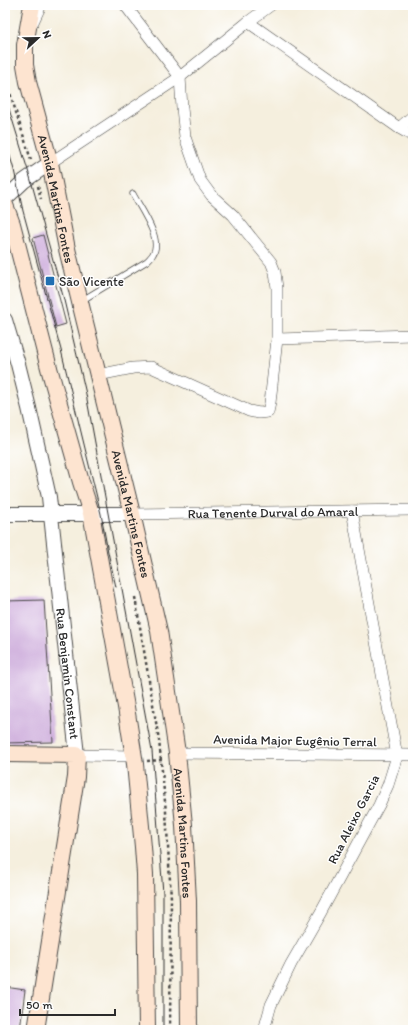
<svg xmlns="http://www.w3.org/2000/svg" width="418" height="1035" viewBox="0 0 418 1035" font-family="Itim,sans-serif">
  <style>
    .building { fill: #caa7d9 }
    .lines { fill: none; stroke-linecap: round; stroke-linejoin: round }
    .service-casing { stroke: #494846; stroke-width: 7 }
    .minor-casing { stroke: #494846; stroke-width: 12 }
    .tertiary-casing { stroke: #494846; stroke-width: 16 }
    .secondary-casing { stroke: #494846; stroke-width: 18 }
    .path { stroke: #494846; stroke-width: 2.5; stroke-dasharray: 3 3; stroke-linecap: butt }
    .service { stroke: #fff; stroke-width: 5.5 }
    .minor { stroke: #fff; stroke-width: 11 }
    .tertiary { stroke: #fff; stroke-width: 14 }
    .secondary { stroke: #fde4d0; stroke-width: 16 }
    .tram { stroke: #2b2b2b; stroke-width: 1 }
    .poi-dot { fill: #1f6fb2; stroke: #fff; stroke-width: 1.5 }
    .labels { text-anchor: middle; stroke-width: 3; stroke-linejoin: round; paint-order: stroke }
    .street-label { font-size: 13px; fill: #2b2b2b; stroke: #fff }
    .poi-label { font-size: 13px; fill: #2b2b2b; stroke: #fff; text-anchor: start }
  </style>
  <rect width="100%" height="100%" fill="#fff"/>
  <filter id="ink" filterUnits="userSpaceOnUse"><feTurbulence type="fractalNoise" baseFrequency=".025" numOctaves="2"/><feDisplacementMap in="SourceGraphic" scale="8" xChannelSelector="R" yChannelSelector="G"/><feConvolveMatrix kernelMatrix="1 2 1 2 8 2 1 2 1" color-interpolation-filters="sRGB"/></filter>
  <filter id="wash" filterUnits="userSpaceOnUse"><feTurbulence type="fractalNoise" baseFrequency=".012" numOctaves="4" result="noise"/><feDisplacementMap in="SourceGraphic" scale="16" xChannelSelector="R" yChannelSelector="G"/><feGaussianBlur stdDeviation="0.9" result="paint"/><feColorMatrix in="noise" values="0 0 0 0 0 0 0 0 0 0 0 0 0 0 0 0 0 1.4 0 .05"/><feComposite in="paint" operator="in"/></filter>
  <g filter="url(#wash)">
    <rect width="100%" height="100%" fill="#f5efde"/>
    <g id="blocks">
      <!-- building -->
      <g class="building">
        <path d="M 43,235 L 66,324 L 56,327 L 33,238 Z"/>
        <path d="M 44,600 L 53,742 L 5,743 L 5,601 Z"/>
        <path d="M 5,987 L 25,990 L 20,1030 L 5,1030 Z"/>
      </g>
    </g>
  </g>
  <g filter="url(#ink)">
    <use href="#blocks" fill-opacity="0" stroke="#494846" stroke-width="1"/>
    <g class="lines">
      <defs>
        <path id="service" d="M 81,301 L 147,261 C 149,259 152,256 153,254 C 163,239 140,208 133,194"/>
        <g id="minor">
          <path d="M 33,22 L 41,5"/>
          <path d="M 248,22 L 399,128 L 413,136"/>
          <path d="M 399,128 L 413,116"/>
          <path d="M 50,163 L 180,77 L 248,22 L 271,5"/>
          <path d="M 277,339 L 413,335"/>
          <path d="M 98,375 L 133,368 L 151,367 L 249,411 L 259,413 L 268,412 L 270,403 L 277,339 L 277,288 L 275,272 L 271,262 L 233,215 L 211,195 L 200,180 L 185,137 L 182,108 L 180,77 L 125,5"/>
          <path id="s1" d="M 132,514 L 413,510"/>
          <path d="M 177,753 L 413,755"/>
          <path d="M 77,755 L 134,756"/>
          <path d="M 264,1030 L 271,1005 L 291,964 L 321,912 L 379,805 L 388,785 L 397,756 L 352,511"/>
        </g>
        <g id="tertiary">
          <path d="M 5,199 L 24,181 L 50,163"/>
          <path id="s2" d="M 5,320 L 18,364 L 29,408 L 49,497 L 77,755"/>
          <path d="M 5,514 L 132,514"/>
        </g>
        <g id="secondary">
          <path id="s3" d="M 32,5 L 25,45 L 25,65 L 28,82 L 50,163 L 67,249 L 132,514 L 159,631 L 177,753 L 184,825 L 188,901 L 189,1030"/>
          <path d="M 5,205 L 12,224 L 49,368 L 81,482 L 91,513 L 126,707 L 135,764 L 143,847 L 145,874 L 147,1030"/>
          <path d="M 5,754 L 77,755 L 76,777 L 36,1030"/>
        </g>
      </defs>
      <!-- service casing -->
      <use href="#service" class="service-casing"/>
      <!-- minor casing -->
      <use href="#minor" class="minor-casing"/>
      <!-- tertiary casing -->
      <use href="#tertiary" class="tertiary-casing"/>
      <!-- secondary casing -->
      <use href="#secondary" class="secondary-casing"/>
      <!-- path -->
      <g class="path">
        <path d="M 5,77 L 31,160"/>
        <path d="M 38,186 L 41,199"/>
        <path d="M 135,597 L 159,740 L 166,812 L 171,898 L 170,1030"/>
        <path d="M 147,761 L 162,760"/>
      </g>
      <!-- service -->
      <use href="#service" class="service"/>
      <!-- minor -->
      <use href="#minor" class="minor"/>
      <!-- tertiary -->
      <use href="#tertiary" class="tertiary"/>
      <!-- secondary -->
      <use href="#secondary" class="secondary"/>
      <!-- tram -->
      <g class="tram">
        <path d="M 5,96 L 30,177 L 63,296 L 86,394 L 152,751 L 163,893 L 163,1030"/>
        <path d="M 5,139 L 14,170 L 23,211 L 61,350 L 101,514 L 108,552 L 116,587"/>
      </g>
    </g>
  </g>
  <!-- markers -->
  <rect class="poi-dot" x="45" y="276" width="10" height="10" rx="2"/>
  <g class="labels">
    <!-- street labels -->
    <g class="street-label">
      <text dy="5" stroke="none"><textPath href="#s3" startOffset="198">Avenida Martins Fontes</textPath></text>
      <text dy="5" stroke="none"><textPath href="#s1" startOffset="141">Rua Tenente Durval do Amaral</textPath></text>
      <text dy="5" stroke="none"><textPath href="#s3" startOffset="522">Avenida Martins Fontes</textPath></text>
      <text dy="5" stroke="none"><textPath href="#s2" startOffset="360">Rua Benjamin Constant</textPath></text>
      <text transform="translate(295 740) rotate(1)" y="5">Avenida Major Eugênio Terral</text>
      <text transform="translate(353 819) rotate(-63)" y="5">Rua Aleixo Garcia</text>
      <text dy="5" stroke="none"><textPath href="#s3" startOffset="846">Avenida Martins Fontes</textPath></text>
    </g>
    <!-- poi labels -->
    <g class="poi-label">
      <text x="59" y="286">São Vicente</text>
    </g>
  </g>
  <!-- margin -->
  <rect width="418" height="1035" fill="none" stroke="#fff" stroke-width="20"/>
  <!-- north arrow -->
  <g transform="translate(38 38) rotate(68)" stroke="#ffffff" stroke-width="3" paint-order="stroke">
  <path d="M0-3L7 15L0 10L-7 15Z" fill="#2b2b2b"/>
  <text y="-6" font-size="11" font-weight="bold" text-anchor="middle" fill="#2b2b2b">N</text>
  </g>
  <!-- scale -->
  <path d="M20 1009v6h95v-6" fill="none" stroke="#2b2b2b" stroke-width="2"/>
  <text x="26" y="1009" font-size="12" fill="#2b2b2b" stroke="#ffffff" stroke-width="3" paint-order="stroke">50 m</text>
</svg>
